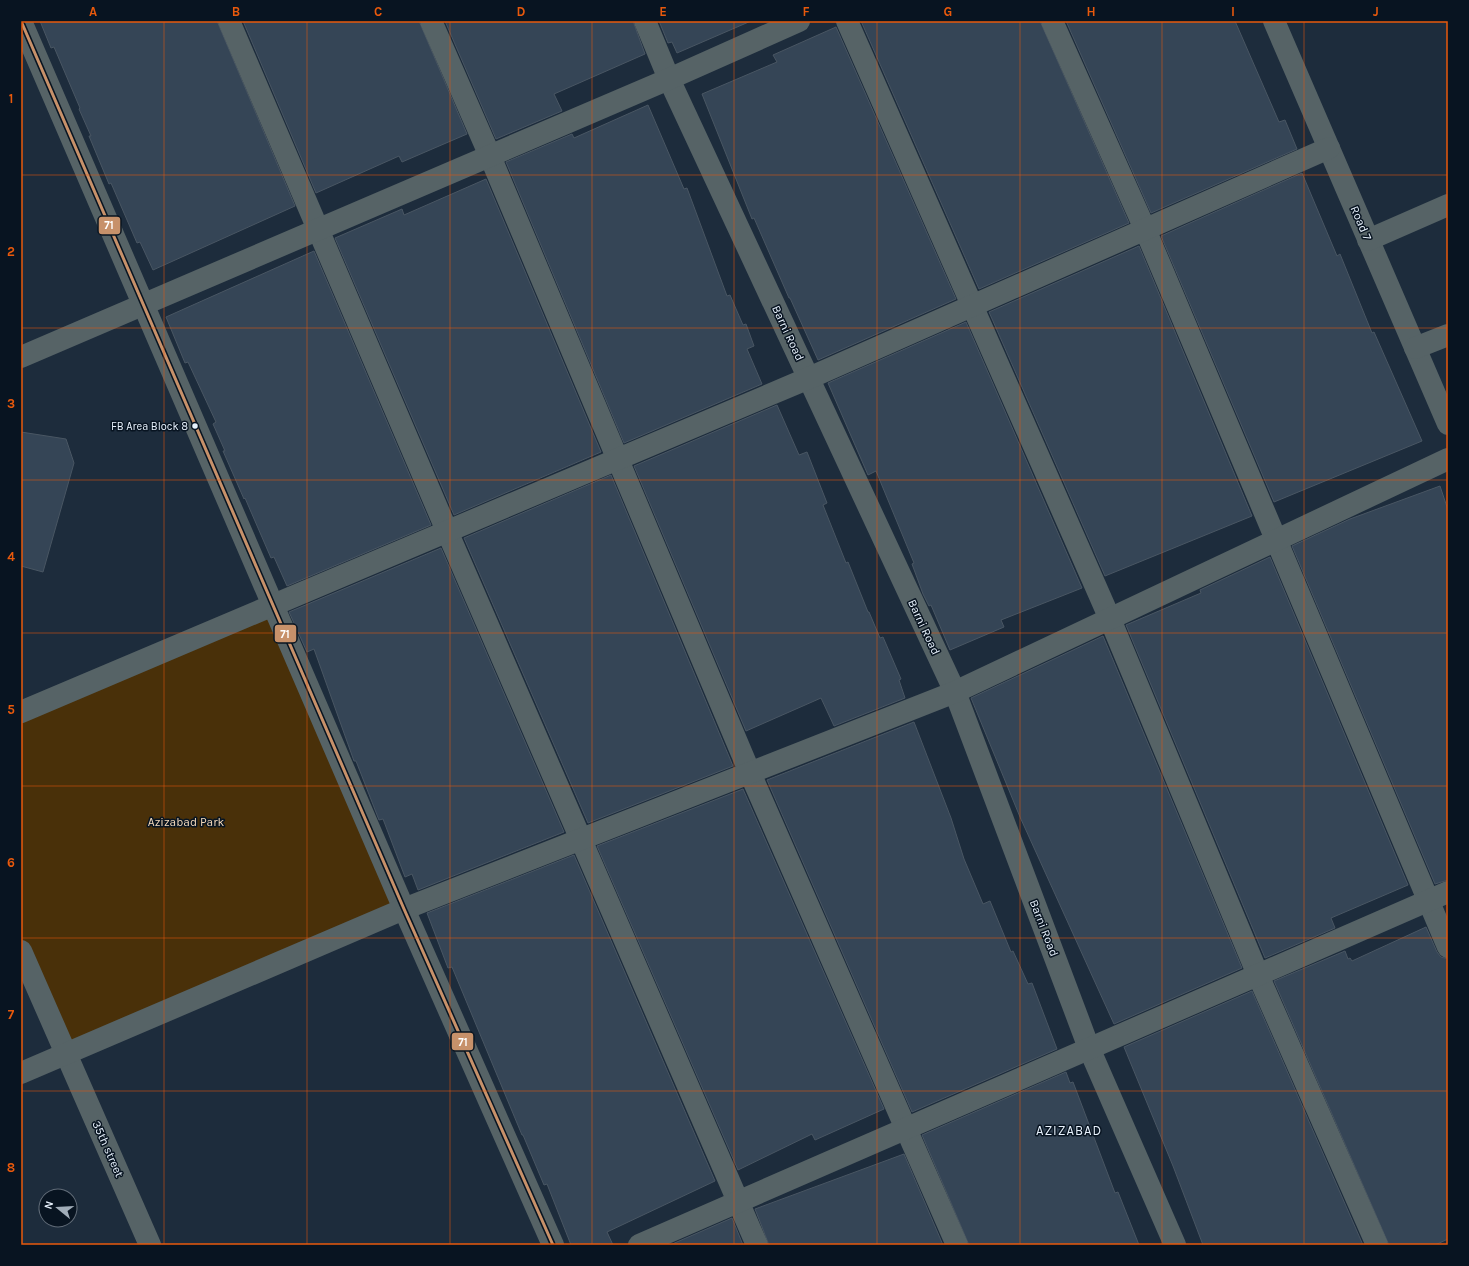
<svg xmlns="http://www.w3.org/2000/svg" width="1469" height="1266" viewBox="0 0 1469 1266" font-family="Karla,sans-serif">
  <style>
    .green { fill: #493009 }
    .building { fill: #354556; stroke: #495663 }
    .lines { fill: none; stroke-linecap: round; stroke-linejoin: round }
    .minor { stroke: #566366; stroke-width: 22 }
    .bus-1-casing { stroke: #081421; stroke-width: 6 }
    .bus-1 { stroke: #c7916a; stroke-width: 3 }
    .grid { fill: none; stroke: #e8590c; stroke-width: 1; stroke-opacity: 0.55 }
    .bus-dot { fill: #e8f2fd; stroke: #081421; stroke-width: 1.5 }
    .labels { text-anchor: middle; stroke-width: 3; stroke-linejoin: round; paint-order: stroke }
    .bus-label { font-size: 11px; fill: #e8f2fd; stroke: #081421; text-anchor: end }
    .street-label { font-size: 12px; fill: #e8f2fd; stroke: #081421 }
    .park-label { font-size: 12px; fill: #f6dbbc; stroke: #081421 }
    .neighbourhood-label { font-size: 13px; letter-spacing: 1px; fill: #e8f2fd; stroke: #081421 }
    .line-badge { stroke: #081421; stroke-width: 1.5 }
    .badge-label { font-size: 11px; text-anchor: middle; font-weight: bold; fill: #fff }
    .neatline { fill: none; stroke: #e8590c; stroke-width: 1.5 }
    .grid-label { font-size: 13px; text-anchor: middle; font-weight: bold; fill: #e8590c }
  </style>
  <rect width="100%" height="100%" fill="#1d2c3c"/>
  <!-- green -->
  <path class="green" d="M 272,605 L 404,909 L 66,1054 L 21,951 L 21,712 Z"/>
  <!-- building -->
  <g class="building">
    <path d="M 40,21 L 217,21 L 295,206 L 153,270 L 140,242 L 137,243 L 111,183 L 109,184 L 89,136 L 91,136 L 79,109 L 80,108 L 54,47 L 51,48 Z"/>
    <path d="M 243,21 L 419,21 L 467,134 L 402,162 L 399,156 L 316,193 Z"/>
    <path d="M 445,21 L 633,21 L 645,54 L 554,94 L 562,111 L 496,139 Z"/>
    <path d="M 659,21 L 751,21 L 677,53 L 672,42 L 668,43 Z"/>
    <path d="M 861,21 L 1040,21 L 1129,223 L 979,289 Z"/>
    <path d="M 1066,21 L 1235,21 L 1279,122 L 1285,120 L 1297,149 L 1151,213 Z"/>
    <path d="M 836,27 L 956,299 L 818,360 L 790,298 L 789,298 L 754,218 L 752,219 L 702,94 L 777,62 L 773,55 Z"/>
    <path d="M 648,105 L 684,189 L 687,188 L 727,296 L 730,295 L 743,325 L 746,324 L 754,346 L 747,349 L 762,384 L 624,443 L 506,162 L 572,134 L 574,138 Z"/>
    <path d="M 1302,173 L 1337,256 L 1340,254 L 1372,333 L 1374,332 L 1422,441 L 1274,502 L 1161,236 Z"/>
    <path d="M 486,179 L 601,452 L 454,515 L 335,238 L 402,209 L 404,215 Z"/>
    <path d="M 1139,246 L 1252,516 L 1105,576 L 989,312 Z"/>
    <path d="M 314,251 L 431,525 L 287,586 L 274,557 L 271,558 L 245,498 L 244,499 L 223,451 L 225,451 L 213,424 L 216,422 L 188,362 L 185,363 L 166,317 Z"/>
    <path d="M 966,322 L 1082,588 L 1001,620 L 1004,627 L 950,650 L 931,605 L 929,606 L 923,594 L 912,564 L 914,563 L 876,471 L 868,475 L 828,383 Z"/>
    <path d="M 777,405 L 799,455 L 807,452 L 827,503 L 823,505 L 846,563 L 848,562 L 868,612 L 869,612 L 880,638 L 883,637 L 901,679 L 899,680 L 905,698 L 834,726 L 821,698 L 746,731 L 634,466 Z"/>
    <path d="M 21,432 L 66,439 L 74,463 L 43,572 L 21,566 Z"/>
    <path d="M 611,475 L 733,766 L 588,823 L 464,538 Z"/>
    <path d="M 1440,486 L 1448,510 L 1448,880 L 1435,884 L 1292,546 L 1350,519 Z"/>
    <path d="M 441,548 L 564,832 L 418,890 L 412,874 L 405,877 L 383,819 L 379,820 L 356,761 L 354,761 L 314,649 L 307,652 L 289,612 Z"/>
    <path d="M 1270,557 L 1408,885 L 1331,918 L 1335,928 L 1265,958 L 1126,625 L 1201,593 L 1200,590 Z"/>
    <path d="M 1103,636 L 1242,968 L 1114,1024 L 1020,817 L 971,698 Z"/>
    <path d="M 914,722 L 951,818 L 964,859 L 983,904 L 990,901 L 1011,952 L 1013,951 L 1028,984 L 1032,983 L 1057,1049 L 912,1112 L 767,780 Z"/>
    <path d="M 743,789 L 884,1109 L 815,1140 L 812,1134 L 738,1170 L 597,846 Z"/>
    <path d="M 574,855 L 715,1181 L 607,1232 L 613,1245 L 571,1245 L 547,1184 L 544,1185 L 523,1135 L 522,1135 L 452,967 L 448,968 L 427,913 Z"/>
    <path d="M 1426,927 L 1437,952 L 1441,957 L 1448,959 L 1448,1239 L 1435,1245 L 1389,1245 L 1274,981 L 1345,951 L 1348,959 L 1350,958 L 1352,961 Z"/>
    <path d="M 1252,991 L 1363,1245 L 1203,1245 L 1173,1166 L 1124,1047 Z"/>
    <path d="M 1066,1072 L 1070,1083 L 1073,1082 L 1115,1193 L 1118,1192 L 1139,1245 L 969,1245 L 922,1135 Z"/>
    <path d="M 904,1154 L 943,1245 L 769,1245 L 755,1209 Z"/>
    <path d="M 732,1218 L 743,1245 L 670,1245 Z"/>
  </g>
  <g class="lines">
    <!-- minor -->
    <g class="minor">
      <path d="M 21,21 L 404,909 L 553,1245"/>
      <path d="M 229,21 L 447,531 L 757,1245"/>
      <path d="M 431,21 L 490,156 L 750,773 L 957,1245"/>
      <path d="M 645,21 L 669,79 L 955,692 L 1089,1048 L 1175,1245"/>
      <path d="M 847,21 L 1110,619 L 1258,975 L 1377,1245"/>
      <path d="M 1052,21 L 1145,229 L 1448,947"/>
      <path d="M 1274,21 L 1448,424"/>
      <path d="M 1368,240 L 1448,205"/>
      <path d="M 1415,348 L 1448,335"/>
      <path d="M 21,357 L 669,79 L 799,21"/>
      <path d="M 21,712 L 809,378 L 1329,148"/>
      <path d="M 21,951 L 150,1245"/>
      <path d="M 21,1073 L 404,909 L 955,692 L 1448,459"/>
      <path d="M 639,1245 L 1448,892"/>
    </g>
    <defs>
      <path id="bus-1" d="M 21,21 L 404,909 L 553,1245"/>
    </defs>
    <!-- bus-1 casing -->
    <use href="#bus-1" class="bus-1-casing"/>
    <!-- bus-1 -->
    <use href="#bus-1" class="bus-1"/>
  </g>
  <!-- grid -->
  <path class="grid" d="M 164,21 L 164,1245M 307,21 L 307,1245M 450,21 L 450,1245M 592,21 L 592,1245M 734,21 L 734,1245M 877,21 L 877,1245M 1020,21 L 1020,1245M 1162,21 L 1162,1245M 1304,21 L 1304,1245M 21,175 L 1448,175M 21,328 L 1448,328M 21,480 L 1448,480M 21,633 L 1448,633M 21,786 L 1448,786M 21,938 L 1448,938M 21,1091 L 1448,1091"/>
  <!-- markers -->
  <circle class="bus-dot" cx="195" cy="426" r="3.5"/>
  <g class="labels">
    <!-- bus labels -->
    <g class="bus-label">
      <text x="188" y="430">FB Area Block 8</text>
    </g>
    <!-- street labels -->
    <g class="street-label">
      <text transform="translate(1361 223) rotate(67)" y="4">Road 7</text>
      <text transform="translate(788 333) rotate(65)" y="4">Barni Road</text>
      <text transform="translate(924 627) rotate(65)" y="4">Barni Road</text>
      <text transform="translate(1044 928) rotate(69)" y="4">Barni Road</text>
      <text transform="translate(108 1149) rotate(66)" y="4">35th street</text>
    </g>
    <!-- park labels -->
    <g class="park-label">
      <text x="186" y="826">Azizabad Park</text>
    </g>
    <!-- neighbourhood labels -->
    <g class="neighbourhood-label">
      <text x="1069" y="1135">AZIZABAD</text>
    </g>
  </g>
  <g class="line-badge">
    <rect x="98" y="216" width="23" height="19" rx="4" fill="#c7916a"/>
    <rect x="274" y="624" width="23" height="19" rx="4" fill="#c7916a"/>
    <rect x="451" y="1032" width="23" height="19" rx="4" fill="#c7916a"/>
  </g>
  <g class="badge-label">
    <text x="109" y="229">71</text>
    <text x="285" y="638">71</text>
    <text x="463" y="1046">71</text>
  </g>
  <!-- border -->
  <rect width="1469" height="1266" fill="none" stroke="#081421" stroke-width="44"/>
  <!-- north arrow -->
  <g transform="translate(58 1208) rotate(288)"><circle r="19" fill="#081421" stroke="#626d79"/>
  <path d="M0-3L7 15L0 10L-7 15Z" fill="#a1adb9"/>
  <text y="-6" font-size="11" font-weight="bold" text-anchor="middle" fill="#e8f2fd">N</text>
  </g>
  <rect x="22" y="22" width="1425" height="1222" class="neatline"/>
  <g class="grid-label">
    <text x="93" y="16">A</text>
    <text x="236" y="16">B</text>
    <text x="378" y="16">C</text>
    <text x="521" y="16">D</text>
    <text x="663" y="16">E</text>
    <text x="806" y="16">F</text>
    <text x="948" y="16">G</text>
    <text x="1091" y="16">H</text>
    <text x="1233" y="16">I</text>
    <text x="1376" y="16">J</text>
    <text x="11" y="103">1</text>
    <text x="11" y="256">2</text>
    <text x="11" y="408">3</text>
    <text x="11" y="561">4</text>
    <text x="11" y="714">5</text>
    <text x="11" y="867">6</text>
    <text x="11" y="1019">7</text>
    <text x="11" y="1172">8</text>
  </g>
</svg>
